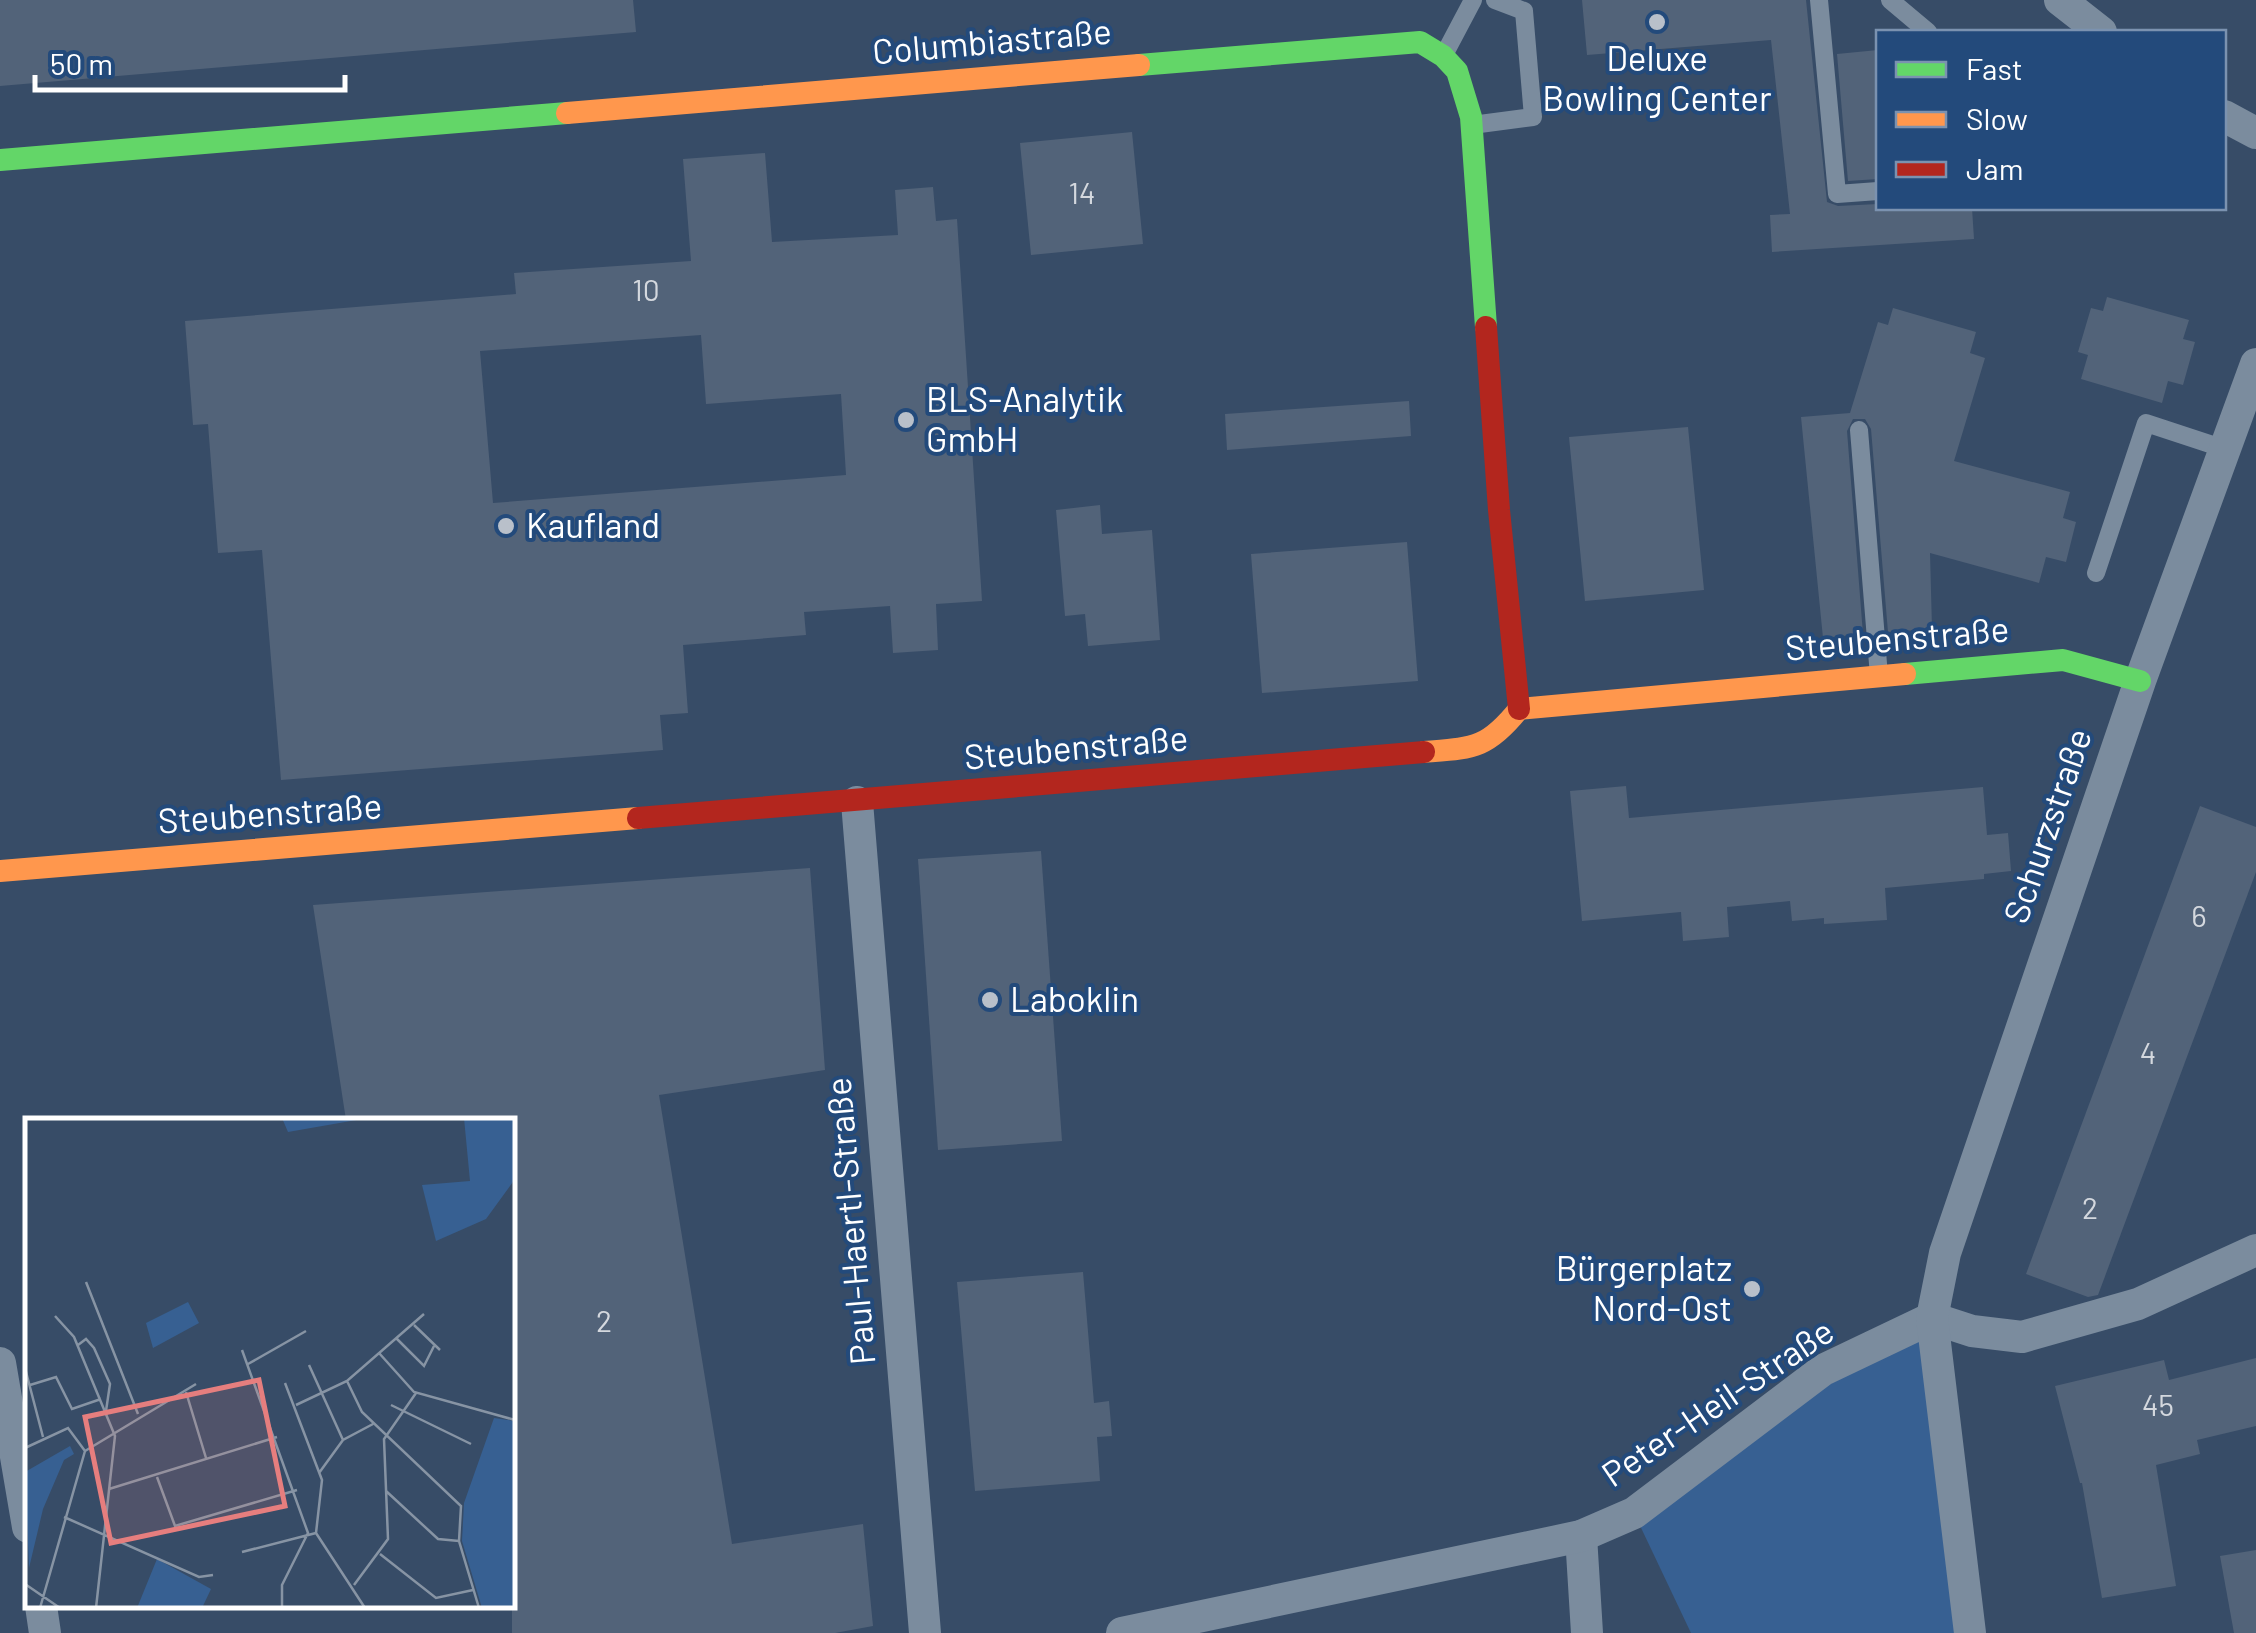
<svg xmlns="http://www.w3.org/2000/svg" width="2256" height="1633" viewBox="0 0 2256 1633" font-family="Barlow,sans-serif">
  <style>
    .green { fill: #376092 }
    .building { fill: #526379; fill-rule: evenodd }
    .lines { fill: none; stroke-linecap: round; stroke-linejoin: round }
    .lane { stroke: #7b8c9e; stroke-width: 18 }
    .street { stroke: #7b8c9e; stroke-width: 32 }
    .fast { stroke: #63d668; stroke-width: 22 }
    .slow { stroke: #ff974d; stroke-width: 22 }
    .jam { stroke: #b3261e; stroke-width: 22 }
    .poi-dot { fill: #b9c0ca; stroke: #234a7b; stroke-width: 4 }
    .labels { text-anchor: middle; stroke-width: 8; stroke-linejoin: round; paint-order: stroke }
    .number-label { font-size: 30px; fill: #d4d8de }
    .street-label { font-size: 35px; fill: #fff; stroke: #234a7b }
    .poi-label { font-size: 35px; fill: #fff; stroke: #234a7b; text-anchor: start }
    .inset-road { fill: none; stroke: #8794a4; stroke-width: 2.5 }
    .view { fill: #e67e7e; fill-opacity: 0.15; stroke: #e67e7e; stroke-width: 5 }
    .inset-edge { fill: none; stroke: #fff; stroke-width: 5 }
  </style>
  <rect width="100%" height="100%" fill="#374c67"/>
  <!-- green -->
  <path class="green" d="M 1932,1318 L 1970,1633 L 1691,1633 L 1634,1513 L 1683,1478 Z"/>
  <!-- building -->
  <g class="building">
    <path d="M 0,0 L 633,0 L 636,32 L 0,86 Z"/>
    <path d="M 1582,0 L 1806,0 L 1827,202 L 1838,206 L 1878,204 L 1878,208 L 1972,208 L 1974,239 L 1772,252 L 1770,215 L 1790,214 L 1771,40 L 1587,55 Z"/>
    <path d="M 1878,50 L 1878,179 L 1848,181 L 1837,54 Z"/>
    <path d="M 1132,132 L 1143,244 L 1031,255 L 1020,143 Z"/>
    <path d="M 765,153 L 772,242 L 898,235 L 895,190 L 933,187 L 936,221 L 957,219 L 982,601 L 936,604 L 938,650 L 893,653 L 890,606 L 804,612 L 806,635 L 683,645 L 688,713 L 660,715 L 663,750 L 281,780 L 262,550 L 218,553 L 208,424 L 193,425 L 185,321 L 516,294 L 514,273 L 691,261 L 683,159 ZM 701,335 L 706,404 L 841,394 L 846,475 L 493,503 L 480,351 Z"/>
    <path d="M 2107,297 L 2189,320 L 2183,339 L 2195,342 L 2183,385 L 2168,381 L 2162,403 L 2081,379 L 2088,355 L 2078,352 L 2091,308 L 2103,311 Z"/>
    <path d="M 1893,308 L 1976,332 L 1970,353 L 1985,358 L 1954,461 L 2070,492 L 2063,518 L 2076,522 L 2066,562 L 2046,557 L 2039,583 L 1930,553 L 1932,629 L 1888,632 L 1871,429 L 1865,419 L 1853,419 L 1847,431 L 1863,634 L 1823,638 L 1801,417 L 1850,413 L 1878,322 L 1888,325 Z"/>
    <path d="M 1409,401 L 1411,436 L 1227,450 L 1225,414 Z"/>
    <path d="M 1688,427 L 1704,590 L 1585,601 L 1569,437 Z"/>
    <path d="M 1100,505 L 1102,534 L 1152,530 L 1160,640 L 1088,646 L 1085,614 L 1065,616 L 1056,510 Z"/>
    <path d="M 1407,542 L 1418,681 L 1262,693 L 1251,554 Z"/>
    <path d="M 1626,786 L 1629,818 L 1983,787 L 1987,835 L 2008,833 L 2011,871 L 1984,874 L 1984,879 L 1885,888 L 1887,920 L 1824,924 L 1824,918 L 1792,921 L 1790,901 L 1727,907 L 1729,937 L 1683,941 L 1681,912 L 1582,921 L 1570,791 Z"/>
    <path d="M 2200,806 L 2256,827 L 2256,872 L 2098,1295 L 2088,1297 L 2026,1274 Z"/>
    <path d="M 1041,851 L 1062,1141 L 938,1150 L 918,859 Z"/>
    <path d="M 810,868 L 825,1070 L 659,1095 L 732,1544 L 863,1524 L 873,1626 L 835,1633 L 512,1633 L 512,1120 L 346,1120 L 313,905 Z"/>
    <path d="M 1083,1272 L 1094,1403 L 1109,1401 L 1112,1436 L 1097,1437 L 1100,1481 L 975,1491 L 957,1282 Z"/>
    <path d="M 2256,1358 L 2256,1426 L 2197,1440 L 2200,1454 L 2156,1465 L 2176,1586 L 2102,1598 L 2082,1483 L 2080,1483 L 2055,1386 L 2164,1360 L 2169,1380 Z"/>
    <path d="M 2256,1550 L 2256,1633 L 2234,1633 L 2220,1556 Z"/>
  </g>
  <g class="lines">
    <!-- lane -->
    <g class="lane">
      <path d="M 1819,0 L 1837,194 L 1878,191"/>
      <path d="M 1890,0 L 1928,32"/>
      <path d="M 1445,53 L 1473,0"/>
      <path d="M 1472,125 L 1533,117 L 1524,11 L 1495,0"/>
      <path d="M 1859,430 L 1879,676"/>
      <path d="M 2096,573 L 2146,423 L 2225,449"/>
    </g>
    <!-- street -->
    <g class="street">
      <path d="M 2060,0 L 2101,32"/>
      <path d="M 2224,116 L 2256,133"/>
      <path d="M 857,802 L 925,1633"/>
      <path d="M 1932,1318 L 1972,1331 L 2022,1337 L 2138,1304 L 2256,1250"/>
      <path d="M 0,1363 L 28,1527"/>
      <path d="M 1581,1536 L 1587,1633"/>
      <path d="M 41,1606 L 45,1633"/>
      <path d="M 1122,1633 L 1581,1536 L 1634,1513 L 1823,1370 L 1932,1318"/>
      <path d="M 1970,1633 L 1932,1318 L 1945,1253 L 2140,681 L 2256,364"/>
    </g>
    <!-- fast -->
    <g class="fast">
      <path d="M 1139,65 L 1420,42 L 1443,56 L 1457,71 L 1471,117 L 1486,327"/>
      <path d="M 0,160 L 567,113"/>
      <path d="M 1905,674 L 2063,660 L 2140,681"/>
    </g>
    <!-- slow -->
    <g class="slow">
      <path d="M 567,113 L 1139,65"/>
      <path d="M 1424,752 C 1473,748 1487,749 1519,709 L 1905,674"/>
      <path d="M 0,871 L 638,818"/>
    </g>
    <!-- jam -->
    <g class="jam">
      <path d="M 1486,327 L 1499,510 L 1519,709"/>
      <path d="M 638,818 L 1424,752"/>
    </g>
  </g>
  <!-- markers -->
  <g class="poi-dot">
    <circle cx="1657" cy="22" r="10"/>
    <circle cx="906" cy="420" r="10"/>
    <circle cx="506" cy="526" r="10"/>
    <circle cx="990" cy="1000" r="10"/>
    <circle cx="1752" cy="1289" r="10"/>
  </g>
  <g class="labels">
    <!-- number labels -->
    <g class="number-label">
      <text x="1082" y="204">14</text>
      <text x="646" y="301">10</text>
      <text x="2199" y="927">6</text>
      <text x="2148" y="1064">4</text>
      <text x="2090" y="1219">2</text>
      <text x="604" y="1332">2</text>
      <text x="2158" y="1416">45</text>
    </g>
    <!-- street labels -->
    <g class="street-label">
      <text transform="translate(992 42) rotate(-5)" y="12">Columbiastraße</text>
      <text transform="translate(1897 639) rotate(-5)" y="12">Steubenstraße</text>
      <text transform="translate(1076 748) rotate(-5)" y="12">Steubenstraße</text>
      <text transform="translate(270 814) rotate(-4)" y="12">Steubenstraße</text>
      <text transform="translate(2048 826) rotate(-71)" y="12">Schurzstraße</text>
      <text transform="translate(851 1221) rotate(-95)" y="12">Paul-Haertl-Straße</text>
      <text transform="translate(1718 1403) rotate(-34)" y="12">Peter-Heil-Straße</text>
    </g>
    <!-- poi labels -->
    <g class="poi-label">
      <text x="1657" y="71" text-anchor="middle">Deluxe<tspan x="1657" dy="40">Bowling Center</tspan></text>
      <text x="926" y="412">BLS-Analytik<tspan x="926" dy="40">GmbH</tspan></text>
      <text x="526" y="538">Kaufland</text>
      <text x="1010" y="1012">Laboklin</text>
      <text x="1732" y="1281" text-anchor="end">Bürgerplatz<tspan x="1732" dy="40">Nord-Ost</tspan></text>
    </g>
  </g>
  <!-- overview -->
  <g transform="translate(25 1118)">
    <rect width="490" height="490" fill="#374c67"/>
    <path d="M 257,0 L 343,0 L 263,14 ZM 439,0 L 490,0 L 490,61 L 461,101 L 411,123 L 397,67 L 445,63 ZM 163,184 L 174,205 L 128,230 L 121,205 ZM 469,300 L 490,303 L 490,490 L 457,490 L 437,423 L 439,385 ZM 45,328 L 49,336 L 39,342 L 18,391 L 4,450 L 0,354 ZM 132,441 L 186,471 L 177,490 L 112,490 Z" fill="#376092"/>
    <path class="inset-road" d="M 61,164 L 113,296M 30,198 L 49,219 L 90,318 L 71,490M 389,207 L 415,232M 372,221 L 399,248 L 409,228M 53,227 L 61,221 L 69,230 L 85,266 L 81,293M 217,232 L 283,415 L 257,467 L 257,490M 354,235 L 389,274 L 490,302M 223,246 L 281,213M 284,247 L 318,322M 0,250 L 18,319M 322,263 L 337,294 L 436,388 L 434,423 L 454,490M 260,265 L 297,362 L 291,415M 5,267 L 31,259 L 47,291 L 76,281M 161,274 L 181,340M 271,287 L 322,263 L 399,196M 366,287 L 446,326M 0,330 L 43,310 L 60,333M 294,355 L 318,322 L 348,306M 132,359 L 150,408 L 272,372M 84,371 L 252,319M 361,373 L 413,421 L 434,423M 39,399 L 174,459 L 188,457M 217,434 L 291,415 L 340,490M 355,436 L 411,480 L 448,472M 0,466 L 35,490M 329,467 L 363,421 L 359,321 L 391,275M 15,490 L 60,333 L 171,266"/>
    <path class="view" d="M 234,262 L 260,388 L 86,425 L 60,299 Z"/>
    <rect width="490" height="490" class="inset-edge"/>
  </g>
  <!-- legend -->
  <rect x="1876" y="30" width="350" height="180" fill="#234a7b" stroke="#7b92b0" stroke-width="2.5"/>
  <rect x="1896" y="62" width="50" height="15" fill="#63d668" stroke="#7b92b0" stroke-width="2.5"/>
  <text x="1966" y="80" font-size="30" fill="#ffffff">Fast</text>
  <rect x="1896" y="112" width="50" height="15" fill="#ff974d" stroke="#7b92b0" stroke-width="2.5"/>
  <text x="1966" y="130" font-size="30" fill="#ffffff">Slow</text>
  <rect x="1896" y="162" width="50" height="15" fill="#b3261e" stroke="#7b92b0" stroke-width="2.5"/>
  <text x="1966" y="180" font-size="30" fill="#ffffff">Jam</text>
  <!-- scale -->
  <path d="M35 75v15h310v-15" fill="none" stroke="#ffffff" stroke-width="5"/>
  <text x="50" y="75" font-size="30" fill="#ffffff" stroke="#234a7b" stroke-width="8" paint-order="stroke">50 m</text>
</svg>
